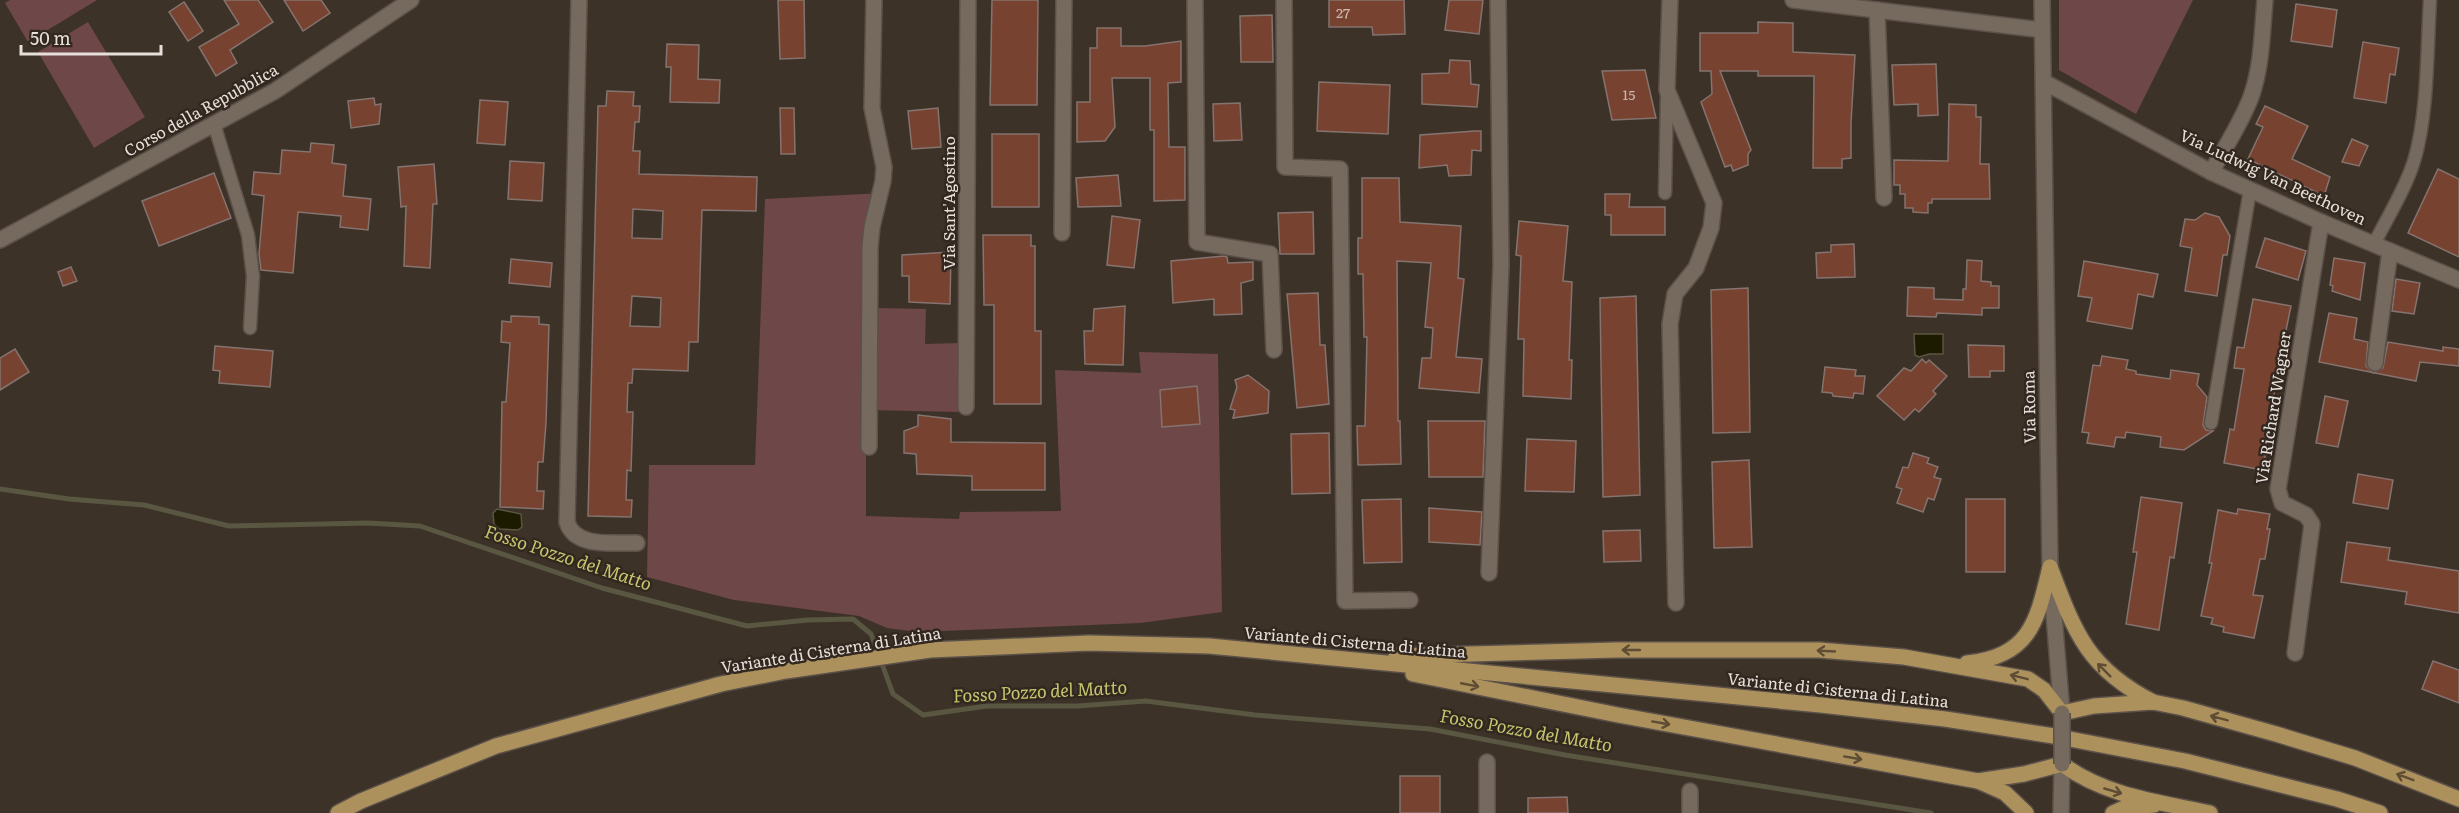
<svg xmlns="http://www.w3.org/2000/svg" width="2459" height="813" viewBox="0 0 2459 813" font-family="Literata,serif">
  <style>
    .green { fill: #6e4749 }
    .water { fill: #1c1b00; stroke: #595641; stroke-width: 1.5 }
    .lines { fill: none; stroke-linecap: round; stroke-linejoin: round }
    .stream { stroke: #595641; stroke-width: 5 }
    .building { fill: #784231; stroke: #84736e; stroke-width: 1.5; fill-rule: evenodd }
    .lane-casing { stroke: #5b5149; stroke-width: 15 }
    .street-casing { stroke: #5b5149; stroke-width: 18 }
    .secondary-casing { stroke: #5b5149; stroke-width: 18 }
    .primary-casing { stroke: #5b5149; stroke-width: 18 }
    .lane { stroke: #76695e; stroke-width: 12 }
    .street { stroke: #76695e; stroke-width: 15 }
    .secondary { stroke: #76695e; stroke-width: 15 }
    .primary { stroke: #ad915c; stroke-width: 15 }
    .secondary-bridge-casing { stroke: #5b5149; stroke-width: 18; stroke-linecap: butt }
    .secondary-bridge { stroke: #76695e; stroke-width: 15 }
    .oneway { stroke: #5e4d34 }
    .labels { text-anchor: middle; stroke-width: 5; stroke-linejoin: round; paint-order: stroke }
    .number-label { font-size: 14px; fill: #cbb8b0 }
    .street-label { font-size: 16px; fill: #e7e0da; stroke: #33281f }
    .water-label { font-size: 18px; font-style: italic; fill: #c7c670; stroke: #33281f }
  </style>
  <rect width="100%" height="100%" fill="#3d3228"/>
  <!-- green -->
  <g class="green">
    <path d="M 10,0 L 97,0 L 28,42 L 5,3 Z"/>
    <path d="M 2059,0 L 2193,0 L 2136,114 L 2059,70 Z"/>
    <path d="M 88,22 L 145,117 L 94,148 L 38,52 Z"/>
    <path d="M 884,193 L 876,225 L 876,308 L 926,309 L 925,344 L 959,343 L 959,412 L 866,410 L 866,516 L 959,519 L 960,512 L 1061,511 L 1055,370 L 1141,373 L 1139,352 L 1218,354 L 1222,612 L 1140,623 L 917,632 L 887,628 L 859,616 L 734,600 L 647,577 L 649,465 L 755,465 L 765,199 Z"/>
  </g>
  <!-- water -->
  <g class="water">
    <path d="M 1914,334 L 1943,334 L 1943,354 L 1929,354 L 1919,357 L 1915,355 Z"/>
    <path d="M 497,509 L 521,514 L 522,527 L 518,530 L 500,529 L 494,524 L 493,513 Z"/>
  </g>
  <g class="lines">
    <!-- stream -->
    <path class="stream" d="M 0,489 L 69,499 L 144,505 L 229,526 L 368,523 L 420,526 L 602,588 L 747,626 L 808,620 L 853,619 L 871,634 L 893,694 L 923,715 L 987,706 L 1077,706 L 1146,701 L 1255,715 L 1430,729 L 1565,755 L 1931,813"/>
  </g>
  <!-- building -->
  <g class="building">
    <path d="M 224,0 L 258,0 L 273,22 L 230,50 L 237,63 L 216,76 L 199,47 L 239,24 Z"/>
    <path d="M 284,0 L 321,0 L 330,13 L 303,31 Z"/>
    <path d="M 778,0 L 804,0 L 805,58 L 780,59 Z"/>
    <path d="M 992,0 L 1038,0 L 1037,105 L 990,105 Z"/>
    <path d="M 1329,0 L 1404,0 L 1405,34 L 1373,35 L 1372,27 L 1329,27 Z"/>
    <path d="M 1449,0 L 1483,0 L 1479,34 L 1445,30 Z"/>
    <path d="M 184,2 L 203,31 L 188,41 L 169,12 Z"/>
    <path d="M 2296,4 L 2337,10 L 2332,47 L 2291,41 Z"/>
    <path d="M 1272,15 L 1273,62 L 1241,62 L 1240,16 Z"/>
    <path d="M 1758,22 L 1793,23 L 1793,52 L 1855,55 L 1851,122 L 1851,158 L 1842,159 L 1842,168 L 1813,168 L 1814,76 L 1758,76 L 1758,71 L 1720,71 L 1751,150 L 1748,154 L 1748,165 L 1733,171 L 1731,165 L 1725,167 L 1701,102 L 1712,94 L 1711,71 L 1700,71 L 1700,33 L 1758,33 Z"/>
    <path d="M 1097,28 L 1121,28 L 1121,46 L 1145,46 L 1181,41 L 1181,82 L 1168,83 L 1169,147 L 1185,147 L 1185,200 L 1154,201 L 1154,130 L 1150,130 L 1150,78 L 1112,78 L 1115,127 L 1105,141 L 1077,142 L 1077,102 L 1090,102 L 1090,48 L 1097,48 Z"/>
    <path d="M 2363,42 L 2399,48 L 2395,75 L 2390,74 L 2386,103 L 2354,98 Z"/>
    <path d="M 667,44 L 699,45 L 698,79 L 720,80 L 719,103 L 670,102 L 671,67 L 666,67 Z"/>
    <path d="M 1450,60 L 1470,61 L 1471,84 L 1479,85 L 1477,107 L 1422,104 L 1422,74 L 1449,73 Z"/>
    <path d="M 1936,64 L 1938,115 L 1918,116 L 1918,104 L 1894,105 L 1892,65 Z"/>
    <path d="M 1645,70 L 1656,118 L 1612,120 L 1602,71 Z"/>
    <path d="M 1319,82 L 1390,85 L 1388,134 L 1317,131 Z"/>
    <path d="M 607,91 L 634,92 L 633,106 L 640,106 L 639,122 L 635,122 L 633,151 L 640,151 L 639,174 L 757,177 L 756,211 L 702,210 L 698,342 L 689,342 L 688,371 L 633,369 L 632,383 L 628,383 L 627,412 L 633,412 L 631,471 L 627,470 L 626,500 L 632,500 L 631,517 L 588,516 L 598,106 L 606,106 ZM 633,209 L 663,211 L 662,239 L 632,238 ZM 632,296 L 661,298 L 660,327 L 630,326 Z"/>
    <path d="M 374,98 L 375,105 L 381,104 L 379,124 L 351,128 L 348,101 Z"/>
    <path d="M 480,100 L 508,102 L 505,145 L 477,143 Z"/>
    <path d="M 1240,103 L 1242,140 L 1214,141 L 1213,104 Z"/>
    <path d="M 1949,104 L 1976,105 L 1976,117 L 1981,117 L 1980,164 L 1989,164 L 1990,199 L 1932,199 L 1932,203 L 1928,203 L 1928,213 L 1913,212 L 1913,208 L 1905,208 L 1905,194 L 1900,194 L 1900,185 L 1894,185 L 1894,160 L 1948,161 Z"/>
    <path d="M 2265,106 L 2308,126 L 2292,159 L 2330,177 L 2324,196 L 2248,159 L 2263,127 L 2256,124 Z"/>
    <path d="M 780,108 L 794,108 L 795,154 L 781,154 Z"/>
    <path d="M 938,108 L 941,147 L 912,149 L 908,111 Z"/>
    <path d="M 1475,131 L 1481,131 L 1481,151 L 1472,150 L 1471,175 L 1449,176 L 1447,165 L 1419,168 L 1420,135 Z"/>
    <rect x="992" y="134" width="47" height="73"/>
    <path d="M 2352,139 L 2368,146 L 2359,166 L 2342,162 Z"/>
    <path d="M 311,143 L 334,145 L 332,163 L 346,165 L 343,196 L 371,199 L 368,230 L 340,227 L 341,216 L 298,212 L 293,273 L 261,270 L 259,254 L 264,196 L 252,194 L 254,172 L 280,174 L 282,150 L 310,152 Z"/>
    <path d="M 510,161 L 544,163 L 542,201 L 508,199 Z"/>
    <path d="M 434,164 L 437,204 L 433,204 L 430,268 L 404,266 L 406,206 L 401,207 L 398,167 Z"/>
    <path d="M 2438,169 L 2459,179 L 2459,257 L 2408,233 Z"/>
    <path d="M 214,173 L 231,218 L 159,246 L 142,201 Z"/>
    <path d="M 1118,175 L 1121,206 L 1078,207 L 1076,178 Z"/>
    <path d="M 1362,178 L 1399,178 L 1400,222 L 1461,226 L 1458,278 L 1464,279 L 1456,357 L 1482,359 L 1479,393 L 1419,388 L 1422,358 L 1431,358 L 1433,328 L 1425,327 L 1431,263 L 1397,261 L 1398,421 L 1400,421 L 1401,464 L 1358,465 L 1357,426 L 1365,426 L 1367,337 L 1364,337 L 1363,274 L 1358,274 L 1358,238 L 1362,238 Z"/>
    <path d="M 1605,194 L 1630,194 L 1629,207 L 1665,207 L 1665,235 L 1611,235 L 1611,215 L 1605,215 Z"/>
    <path d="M 1313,212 L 1314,254 L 1280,254 L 1278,213 Z"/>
    <path d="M 2205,213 L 2219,217 L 2230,236 L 2227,255 L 2223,255 L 2217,296 L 2185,291 L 2192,248 L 2180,246 L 2185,219 L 2195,220 Z"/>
    <path d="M 1112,216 L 1140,220 L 1134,268 L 1107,265 Z"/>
    <path d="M 1519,221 L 1568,226 L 1563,281 L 1572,282 L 1569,360 L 1572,360 L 1571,399 L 1523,396 L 1524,339 L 1518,339 L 1521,256 L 1516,255 Z"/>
    <path d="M 983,235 L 1031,235 L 1031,246 L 1035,246 L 1035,331 L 1041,331 L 1041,404 L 994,404 L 994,305 L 984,305 Z"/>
    <path d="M 2265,238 L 2306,251 L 2298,280 L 2256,267 Z"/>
    <path d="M 1854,244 L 1855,277 L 1817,278 L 1816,253 L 1831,252 L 1831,245 Z"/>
    <path d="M 951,252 L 950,304 L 909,302 L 909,276 L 902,276 L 902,255 Z"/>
    <path d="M 1224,256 L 1227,257 L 1228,263 L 1253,262 L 1253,280 L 1241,283 L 1242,314 L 1214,315 L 1214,299 L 1173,303 L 1171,261 Z"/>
    <path d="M 2334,258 L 2365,263 L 2360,300 L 2332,291 L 2333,286 L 2330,285 Z"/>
    <path d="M 511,259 L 552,263 L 550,287 L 509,283 Z"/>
    <path d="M 1967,260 L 1982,261 L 1981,281 L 1991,282 L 1991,286 L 1999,286 L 1999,308 L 1982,308 L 1982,315 L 1937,313 L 1936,317 L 1907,316 L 1908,287 L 1934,288 L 1934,299 L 1963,300 L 1963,289 L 1966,289 Z"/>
    <path d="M 2084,261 L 2158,274 L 2153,297 L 2138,294 L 2132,329 L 2087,321 L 2092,298 L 2078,296 Z"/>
    <path d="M 71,267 L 77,281 L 63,286 L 58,272 Z"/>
    <path d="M 2396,279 L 2420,283 L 2414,314 L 2392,311 Z"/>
    <path d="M 1748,288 L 1750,432 L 1713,433 L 1711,290 Z"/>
    <path d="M 1318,293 L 1320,345 L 1325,345 L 1329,404 L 1297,408 L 1287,294 Z"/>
    <path d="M 1636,296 L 1640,495 L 1603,497 L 1600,298 Z"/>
    <path d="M 2253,299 L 2291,306 L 2277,374 L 2263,470 L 2224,463 L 2230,429 L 2234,430 L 2244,369 L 2234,368 L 2237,347 L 2244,348 Z"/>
    <path d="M 1125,306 L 1123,365 L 1085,364 L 1084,331 L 1093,331 L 1094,309 Z"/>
    <path d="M 2329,313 L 2357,318 L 2354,339 L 2368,342 L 2366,366 L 2373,373 L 2383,368 L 2388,342 L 2443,351 L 2443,347 L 2459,349 L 2459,366 L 2420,362 L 2416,381 L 2319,362 Z"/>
    <path d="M 511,316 L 539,317 L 539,324 L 549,325 L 546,423 L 543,462 L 538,462 L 537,491 L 544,491 L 543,509 L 500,507 L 502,402 L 506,402 L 510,343 L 501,342 L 502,321 L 511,322 Z"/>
    <path d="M 1968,345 L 2004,346 L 2004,371 L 1990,371 L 1990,377 L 1969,377 Z"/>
    <path d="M 215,346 L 273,351 L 270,387 L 219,383 L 220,371 L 213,370 Z"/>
    <path d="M 15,349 L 29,372 L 0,390 L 0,358 Z"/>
    <path d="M 2102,356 L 2128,360 L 2126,369 L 2136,371 L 2136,374 L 2170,379 L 2171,370 L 2199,374 L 2197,385 L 2207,397 L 2203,425 L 2206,430 L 2213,431 L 2184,450 L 2160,447 L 2161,437 L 2126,432 L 2125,438 L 2116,437 L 2114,447 L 2087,443 L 2089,433 L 2082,432 L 2093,365 L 2100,366 Z"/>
    <path d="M 1922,359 L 1926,363 L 1929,360 L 1947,376 L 1933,391 L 1936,394 L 1919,412 L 1915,409 L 1904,420 L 1877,396 L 1904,368 L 1911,371 Z"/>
    <path d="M 1825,367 L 1856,370 L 1855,376 L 1865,376 L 1863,394 L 1854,393 L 1853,398 L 1833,396 L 1832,393 L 1822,392 Z"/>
    <path d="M 1248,375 L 1269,391 L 1268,413 L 1233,418 L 1235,410 L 1230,409 L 1237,387 L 1235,380 Z"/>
    <path d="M 1197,386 L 1200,424 L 1162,427 L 1160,390 Z"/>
    <path d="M 2325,396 L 2348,401 L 2338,447 L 2316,443 Z"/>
    <path d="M 918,415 L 951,419 L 951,442 L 1045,443 L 1045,490 L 972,490 L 972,476 L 917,474 L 916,454 L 904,453 L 904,431 L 918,426 Z"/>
    <path d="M 1428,421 L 1485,421 L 1483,477 L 1429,477 Z"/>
    <path d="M 1329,433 L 1330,493 L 1292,494 L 1291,434 Z"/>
    <path d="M 1527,439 L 1576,441 L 1574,492 L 1525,491 Z"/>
    <path d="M 1913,453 L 1929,458 L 1927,463 L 1938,467 L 1934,477 L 1941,479 L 1934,500 L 1928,498 L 1923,512 L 1897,503 L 1902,489 L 1896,487 L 1903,467 L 1908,468 Z"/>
    <path d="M 1749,460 L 1752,547 L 1714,548 L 1712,462 Z"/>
    <path d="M 2358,474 L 2393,480 L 2388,509 L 2353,503 Z"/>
    <path d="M 2141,497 L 2182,503 L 2174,558 L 2170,557 L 2159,630 L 2126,624 L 2137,552 L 2133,552 Z"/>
    <path d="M 1401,499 L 1402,562 L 1364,563 L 1362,500 Z"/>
    <rect x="1966" y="499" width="39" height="73"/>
    <path d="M 1429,508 L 1482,512 L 1480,545 L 1429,542 Z"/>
    <path d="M 2238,509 L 2270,514 L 2267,529 L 2270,529 L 2265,559 L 2260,559 L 2253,595 L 2263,596 L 2254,638 L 2223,632 L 2224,627 L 2211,624 L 2213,618 L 2201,616 L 2212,563 L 2209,563 L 2218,510 L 2237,514 Z"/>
    <path d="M 1640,530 L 1641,561 L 1604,562 L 1603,531 Z"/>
    <path d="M 2347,542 L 2390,548 L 2388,560 L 2459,571 L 2459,613 L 2405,604 L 2407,592 L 2341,582 Z"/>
    <path d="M 2433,661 L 2459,670 L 2459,703 L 2422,689 Z"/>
    <rect x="1400" y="776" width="40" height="37"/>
    <path d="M 1567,797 L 1568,813 L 1528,813 L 1528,798 Z"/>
  </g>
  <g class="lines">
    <defs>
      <g id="lane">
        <path d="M 214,124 L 248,235 L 253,276 L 250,328"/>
        <path d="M 1665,193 L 1667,95"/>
        <path d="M 2374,244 C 2387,218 2405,190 2414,161 C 2428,115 2427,49 2430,0"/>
        <path d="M 2211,423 L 2250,190"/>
      </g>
      <g id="street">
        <path d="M 579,0 L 567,522 C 575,549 615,542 637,543"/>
        <path d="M 1195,0 L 1197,242 L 1270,254 L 1274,350"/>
        <path d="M 1284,0 L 1285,167 L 1340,169 L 1345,601 L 1410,600"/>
        <path d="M 1670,0 L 1667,90 L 1714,203 L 1711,228 L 1696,268 L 1675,294 L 1670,324 L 1676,603"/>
        <path d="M 1793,0 L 2042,30"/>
        <path d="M 1877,10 L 1884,198"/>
        <path d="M 2044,82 L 2211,172 L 2321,222 L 2459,280"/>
        <path d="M 2211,172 C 2225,148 2241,123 2251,97 C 2262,66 2262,33 2265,0"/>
        <path d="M 1062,233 L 1064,0"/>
        <path d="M 2375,363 L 2390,251"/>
        <path d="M 966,407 L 968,0"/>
        <path d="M 869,447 L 870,247 L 872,227 L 883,181 L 884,167 L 872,108 L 874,0"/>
        <path d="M 1489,573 L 1501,265 L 1498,0"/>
        <path d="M 2295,653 L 2312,524 L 2306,515 L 2282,503 L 2278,489 L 2321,222"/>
        <path d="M 1487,762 L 1487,813"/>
        <path d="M 1690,791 L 1690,813"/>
      </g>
      <g id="secondary">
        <path d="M 2042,0 L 2050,567 L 2062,713"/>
        <path d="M 0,240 L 275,91 L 411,0"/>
        <path d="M 2061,813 L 2062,764"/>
      </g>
      <g id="primary">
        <path d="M 2050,567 C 2075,633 2087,668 2153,702"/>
        <path d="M 1396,656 L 1616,650 L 1819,650 L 1904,657 L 2028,679 L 2044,690 L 2062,713 L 2094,706 L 2153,702 L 2183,708 L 2276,734 L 2355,758 L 2459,799"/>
        <path d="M 1967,663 C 2031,656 2037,621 2050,567"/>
        <path d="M 1413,674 L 1618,715 L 1978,781 L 2024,774 L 2062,764 C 2105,796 2159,802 2210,813"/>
        <path d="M 1978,781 L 2005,793 L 2026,813"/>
        <path d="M 338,813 L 361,801 L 496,746 L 721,684 L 786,671 L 930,650 L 1089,643 L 1209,646 L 1821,705 L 1945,719 L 2054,736 L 2185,761 L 2337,799 L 2380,813"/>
        <path d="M 2113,813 L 2124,808 L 2154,805"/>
      </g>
    </defs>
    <!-- lane casing -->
    <use href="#lane" class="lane-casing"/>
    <!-- street casing -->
    <use href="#street" class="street-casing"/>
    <!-- secondary casing -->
    <use href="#secondary" class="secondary-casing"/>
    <!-- primary casing -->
    <use href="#primary" class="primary-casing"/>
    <!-- lane -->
    <use href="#lane" class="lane"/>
    <!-- street -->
    <use href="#street" class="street"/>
    <!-- secondary -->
    <use href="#secondary" class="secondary"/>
    <!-- primary -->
    <use href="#primary" class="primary"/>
    <defs>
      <path id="secondary-bridge" d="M 2062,764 L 2062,713"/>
    </defs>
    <!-- secondary-bridge casing -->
    <use href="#secondary-bridge" class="secondary-bridge-casing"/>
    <!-- secondary-bridge -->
    <use href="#secondary-bridge" class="secondary-bridge"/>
  </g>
  <!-- one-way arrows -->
  <defs><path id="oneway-shaft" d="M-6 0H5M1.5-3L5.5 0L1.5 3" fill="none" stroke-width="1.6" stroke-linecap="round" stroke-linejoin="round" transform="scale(1.5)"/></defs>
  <g class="oneway">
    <use href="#oneway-shaft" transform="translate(1631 650) rotate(180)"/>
    <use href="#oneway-shaft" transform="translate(1826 651) rotate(-177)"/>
    <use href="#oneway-shaft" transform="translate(2104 670) rotate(-135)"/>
    <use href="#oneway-shaft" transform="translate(2019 677) rotate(-166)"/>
    <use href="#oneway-shaft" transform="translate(1470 685) rotate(11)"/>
    <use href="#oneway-shaft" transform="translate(2219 718) rotate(-165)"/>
    <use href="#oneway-shaft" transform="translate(1661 723) rotate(10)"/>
    <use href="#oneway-shaft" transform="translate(1853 758) rotate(10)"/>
    <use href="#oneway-shaft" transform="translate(2405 777) rotate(-159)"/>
    <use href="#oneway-shaft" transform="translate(2113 791) rotate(16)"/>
  </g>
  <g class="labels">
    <!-- number labels -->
    <g class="number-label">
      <text x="1343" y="18">27</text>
      <text x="1629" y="100">15</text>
    </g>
    <!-- street labels -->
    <g class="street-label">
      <text transform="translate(201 110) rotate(-29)" y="6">Corso della Repubblica</text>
      <text transform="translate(2273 177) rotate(25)" y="6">Via Ludwig Van Beethoven</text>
      <text transform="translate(949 203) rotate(-90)" y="6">Via Sant'Agostino</text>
      <text transform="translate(2029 407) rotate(-91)" y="6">Via Roma</text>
      <text transform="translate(2273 408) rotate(-81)" y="6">Via Richard Wagner</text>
      <text transform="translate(1355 642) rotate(5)" y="6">Variante di Cisterna di Latina</text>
      <text transform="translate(831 650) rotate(-9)" y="6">Variante di Cisterna di Latina</text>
      <text transform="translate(1838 690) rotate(6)" y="6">Variante di Cisterna di Latina</text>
    </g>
    <!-- water labels -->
    <g class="water-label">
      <text transform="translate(568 558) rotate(18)" y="6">Fosso Pozzo del Matto</text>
      <text transform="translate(1040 692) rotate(-3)" y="6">Fosso Pozzo del Matto</text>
      <text transform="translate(1526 731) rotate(10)" y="6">Fosso Pozzo del Matto</text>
    </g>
  </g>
  <!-- scale -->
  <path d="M21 45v9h140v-9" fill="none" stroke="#e7e0da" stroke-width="3"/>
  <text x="30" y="45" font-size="18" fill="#e7e0da" stroke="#33281f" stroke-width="4.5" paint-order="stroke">50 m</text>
</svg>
